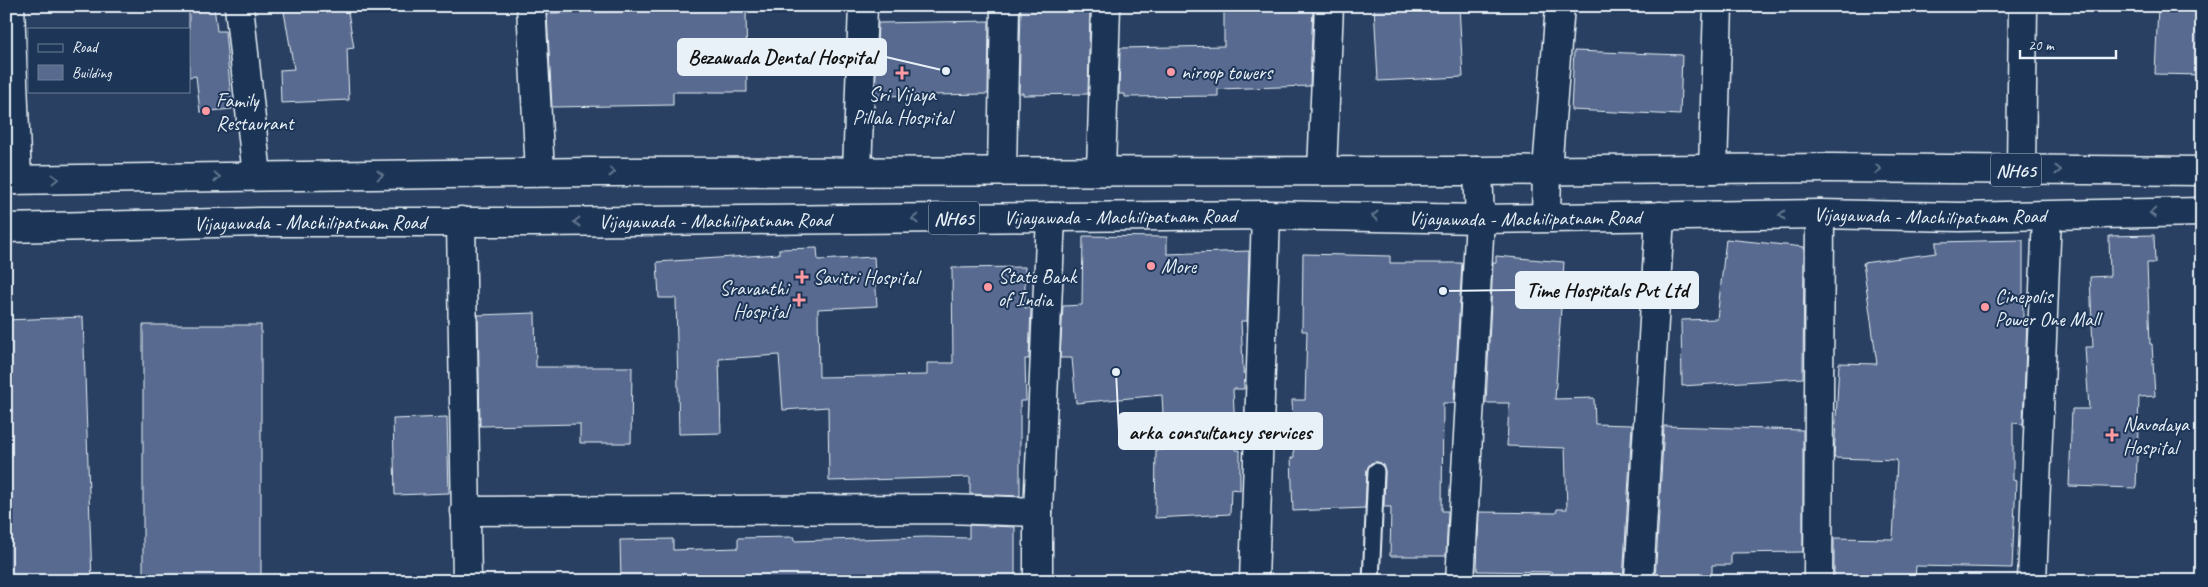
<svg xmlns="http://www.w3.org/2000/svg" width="2208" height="587" viewBox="0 0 2208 587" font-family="Caveat,sans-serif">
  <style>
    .building { fill: #586b8f; stroke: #e8f1f8 }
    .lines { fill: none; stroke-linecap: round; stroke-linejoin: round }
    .lane-casing { stroke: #e8f1f8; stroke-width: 19 }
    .street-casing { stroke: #e8f1f8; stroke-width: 31 }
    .highway-casing { stroke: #e8f1f8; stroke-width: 31 }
    .lane { stroke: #1d3557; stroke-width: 15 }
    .street { stroke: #1d3557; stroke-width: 28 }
    .highway { stroke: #1d3557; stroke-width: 28 }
    .oneway { stroke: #64778f }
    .poi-dot { fill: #ff9aa2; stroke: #1d3557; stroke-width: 2 }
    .labels { text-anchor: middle; stroke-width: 4; stroke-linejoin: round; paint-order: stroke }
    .shield { fill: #1d3557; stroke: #abb9c8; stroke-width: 1 }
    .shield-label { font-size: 19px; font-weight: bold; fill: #e8f1f8 }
    .poi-label { font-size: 20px; fill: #e8f1f8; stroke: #1d3557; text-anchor: start }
    .street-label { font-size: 20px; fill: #e8f1f8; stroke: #1d3557 }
    .leader { fill: none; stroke: #e8f1f8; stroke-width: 2 }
    .callout-dot { fill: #e8f1f8; stroke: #1d3557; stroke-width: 2 }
    .callout { fill: #e8f1f8; stroke: #e8f1f8; stroke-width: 2 }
    .callout-label { font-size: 21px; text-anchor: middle; font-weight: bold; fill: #111 }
  </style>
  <rect width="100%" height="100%" fill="#294062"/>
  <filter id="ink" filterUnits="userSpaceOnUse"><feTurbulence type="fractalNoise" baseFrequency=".02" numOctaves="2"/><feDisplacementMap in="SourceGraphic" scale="10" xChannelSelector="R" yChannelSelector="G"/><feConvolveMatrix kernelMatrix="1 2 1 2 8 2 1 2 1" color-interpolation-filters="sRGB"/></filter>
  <g filter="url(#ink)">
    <!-- building -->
    <g class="building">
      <path d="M 189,6 L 214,6 L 217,31 L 225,31 L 232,109 L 200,112 L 196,76 L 189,77 Z"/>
      <path d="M 283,6 L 347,6 L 354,48 L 347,49 L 349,100 L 281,103 L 280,70 L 294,69 Z"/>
      <path d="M 691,6 L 746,6 L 747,92 L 673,92 L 673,105 L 552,107 L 547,13 L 691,11 Z"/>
      <path d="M 1021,6 L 1090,6 L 1088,94 L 1023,95 L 1023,93 L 1019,93 Z"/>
      <path d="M 1224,6 L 1313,6 L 1310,86 L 1218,89 L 1218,96 L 1125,97 L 1125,94 L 1119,94 L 1120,48 L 1224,46 Z"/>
      <path d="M 1374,6 L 1459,6 L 1463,77 L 1378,81 Z"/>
      <path d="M 2158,6 L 2202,6 L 2202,75 L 2155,74 Z"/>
      <path d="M 989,21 L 988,94 L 875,96 L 878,23 Z"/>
      <path d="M 1574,51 L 1682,55 L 1680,115 L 1571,110 Z"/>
      <path d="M 2154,235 L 2155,263 L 2147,263 L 2150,344 L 2152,344 L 2155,396 L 2139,397 L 2136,488 L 2069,486 L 2072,409 L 2089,409 L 2085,347 L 2093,347 L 2090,277 L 2110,276 L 2109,236 Z"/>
      <path d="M 1083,236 L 1167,237 L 1167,254 L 1249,251 L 1247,321 L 1241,321 L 1244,389 L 1233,389 L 1236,450 L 1240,450 L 1240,490 L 1231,489 L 1230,514 L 1155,518 L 1156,450 L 1165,450 L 1162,395 L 1076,403 L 1072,358 L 1060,358 L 1063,306 L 1082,305 Z"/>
      <path d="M 1726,239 L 1804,247 L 1803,378 L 1682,386 L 1681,320 L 1717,319 Z"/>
      <path d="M 2023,240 L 2023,319 L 2027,319 L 2023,424 L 2013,423 L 2013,480 L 2016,481 L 2012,568 L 1916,566 L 1915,581 L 1834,581 L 1834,538 L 1893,539 L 1897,460 L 1834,458 L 1839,363 L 1877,364 L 1863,263 L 1936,253 L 1936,242 Z"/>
      <path d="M 817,248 L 818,260 L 874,257 L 877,306 L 818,309 L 819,377 L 927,375 L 927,363 L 953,363 L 952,268 L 1025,267 L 1025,308 L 1031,308 L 1029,359 L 1025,359 L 1026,401 L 1020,401 L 1020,496 L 970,494 L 970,477 L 829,481 L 828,407 L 783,410 L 779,355 L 719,359 L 721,433 L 679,434 L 676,298 L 659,298 L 657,262 L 779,254 L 779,249 Z"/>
      <path d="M 1303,254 L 1390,256 L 1390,263 L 1462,263 L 1454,403 L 1443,403 L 1442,511 L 1448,511 L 1446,556 L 1390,556 L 1391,507 L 1384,507 L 1385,471 L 1381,463 L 1377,462 L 1371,463 L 1367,470 L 1365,508 L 1293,511 L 1291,458 L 1294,458 L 1292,400 L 1305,400 L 1307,331 L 1302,331 Z"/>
      <path d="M 1496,256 L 1564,262 L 1555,399 L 1594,398 L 1595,424 L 1632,425 L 1623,581 L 1551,581 L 1552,572 L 1477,571 L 1479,512 L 1556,513 L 1557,509 L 1567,509 L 1565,448 L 1507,446 L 1509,403 L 1486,403 L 1493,263 L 1496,263 Z"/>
      <path d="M 535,313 L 536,367 L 632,367 L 631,443 L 580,443 L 580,424 L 480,426 L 478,315 Z"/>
      <path d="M 83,317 L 92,581 L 6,581 L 6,320 Z"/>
      <rect x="143" y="325" width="118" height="256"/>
      <path d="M 447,417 L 449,493 L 395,495 L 393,419 Z"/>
      <path d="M 1664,426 L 1803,430 L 1803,552 L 1731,553 L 1731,565 L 1712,565 L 1712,581 L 1655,581 Z"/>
      <path d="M 969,525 L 1015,527 L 1015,581 L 621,581 L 620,540 L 673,539 L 673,550 L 738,548 L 738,538 L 794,537 L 794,541 L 926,537 L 969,538 Z"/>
    </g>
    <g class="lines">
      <defs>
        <path id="lane" d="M 1371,581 L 1376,471"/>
        <g id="street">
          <path d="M 10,6 L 17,180"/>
          <path d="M 239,6 L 257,176"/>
          <path d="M 531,6 L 540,172"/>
          <path d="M 1713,169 L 1718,6"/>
          <path d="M 2021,170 L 2023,6"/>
          <path d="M 857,171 L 863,6"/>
          <path d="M 1002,171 L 1005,6"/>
          <path d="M 1101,171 L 1106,6"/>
          <path d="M 1322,171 L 1329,6"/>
          <path d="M 1546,217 L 1547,170 L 1560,6"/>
          <path d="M 461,221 L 467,581"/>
          <path d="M 465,511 L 946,509 L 1038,512"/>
          <path d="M 1038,581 L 1038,512 L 1051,217"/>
          <path d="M 1254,581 L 1266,215"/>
          <path d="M 1460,581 L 1480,219 L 1478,171"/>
          <path d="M 1639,581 L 1660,216"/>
          <path d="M 1818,581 L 1820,214"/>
          <path d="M 2032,581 L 2047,216"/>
        </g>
        <g id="highway">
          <path d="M 6,180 L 590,172 L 1478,171 L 1829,168 L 2202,171"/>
          <path id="s1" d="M 6,228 L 260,222 L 535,222 L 1266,215 L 1480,219 L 1820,214 L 1959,217 L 2202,212"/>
        </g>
      </defs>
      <!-- lane casing -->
      <use href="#lane" class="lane-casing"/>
      <!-- street casing -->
      <use href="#street" class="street-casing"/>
      <!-- highway casing -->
      <use href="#highway" class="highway-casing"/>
      <!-- lane -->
      <use href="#lane" class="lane"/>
      <!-- street -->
      <use href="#street" class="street"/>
      <!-- highway -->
      <use href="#highway" class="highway"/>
    </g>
    <!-- one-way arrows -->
    <defs><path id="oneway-chevron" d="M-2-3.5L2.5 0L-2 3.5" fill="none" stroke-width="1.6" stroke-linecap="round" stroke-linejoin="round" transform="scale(1.25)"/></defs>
    <g class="oneway">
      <use href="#oneway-chevron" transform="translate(1878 169) rotate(1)"/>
      <use href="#oneway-chevron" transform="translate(2058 170)"/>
      <use href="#oneway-chevron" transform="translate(612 172)"/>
      <use href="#oneway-chevron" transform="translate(380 175) rotate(-1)"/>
      <use href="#oneway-chevron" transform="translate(217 177) rotate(-1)"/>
      <use href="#oneway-chevron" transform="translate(55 179) rotate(-1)"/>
      <use href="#oneway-chevron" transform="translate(2153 213) rotate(178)"/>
      <use href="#oneway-chevron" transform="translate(1782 215) rotate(179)"/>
      <use href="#oneway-chevron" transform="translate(1375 216) rotate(-179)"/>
      <use href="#oneway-chevron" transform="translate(915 219) rotate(179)"/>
      <use href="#oneway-chevron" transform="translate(577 222) rotate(179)"/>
    </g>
  </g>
  <!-- markers -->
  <g class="poi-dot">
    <circle cx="1171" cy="72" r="5"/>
    <path d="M899.5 65.5h5v5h5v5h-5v5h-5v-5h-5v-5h5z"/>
    <circle cx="206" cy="111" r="5"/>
    <circle cx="1151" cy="266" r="5"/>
    <path d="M799.5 269.5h5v5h5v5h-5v5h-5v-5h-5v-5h5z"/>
    <circle cx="988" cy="287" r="5"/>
    <path d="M796.5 292.5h5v5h5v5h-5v5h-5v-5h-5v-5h5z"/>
    <circle cx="1985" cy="307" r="5"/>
    <path d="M2109.5 427.5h5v5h5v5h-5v5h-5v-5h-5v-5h5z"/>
  </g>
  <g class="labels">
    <!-- shield labels -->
    <g class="shield">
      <rect x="1991" y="153.5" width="50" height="33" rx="4"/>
      <rect x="929" y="201.5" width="50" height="33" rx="4"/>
    </g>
    <g class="shield-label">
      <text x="2016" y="177">NH65</text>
      <text x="954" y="225">NH65</text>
    </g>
    <!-- poi labels -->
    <g class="poi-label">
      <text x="1181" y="79">niroop towers</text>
      <text x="902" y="101" text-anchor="middle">Sri Vijaya<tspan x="902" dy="23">Pillala Hospital</tspan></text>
      <text x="216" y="107">Family<tspan x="216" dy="23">Restaurant</tspan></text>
      <text x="1161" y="273">More</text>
      <text x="998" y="283">State Bank<tspan x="998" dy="23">of India</tspan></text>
      <text x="813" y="284">Savitri Hospital</text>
      <text x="788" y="295" text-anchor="end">Sravanthi<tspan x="788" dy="23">Hospital</tspan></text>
      <text x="1995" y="303">Cinepolis<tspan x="1995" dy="23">Power One Mall</tspan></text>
      <text x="2123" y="431">Navodaya<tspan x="2123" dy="23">Hospital</tspan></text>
    </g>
    <!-- street labels -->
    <g class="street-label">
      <text dy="7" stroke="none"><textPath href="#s1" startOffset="1924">Vijayawada - Machilipatnam Road</textPath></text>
      <text dy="7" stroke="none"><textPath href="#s1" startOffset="1114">Vijayawada - Machilipatnam Road</textPath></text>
      <text dy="7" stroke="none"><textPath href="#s1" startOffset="1519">Vijayawada - Machilipatnam Road</textPath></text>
      <text dy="7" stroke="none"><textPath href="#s1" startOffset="709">Vijayawada - Machilipatnam Road</textPath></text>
      <text dy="7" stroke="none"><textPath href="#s1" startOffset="304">Vijayawada - Machilipatnam Road</textPath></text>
    </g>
  </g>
  <!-- callouts -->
  <path class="leader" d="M946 71L886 57M1443 291L1516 290M1116 372L1119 431"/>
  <g class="callout-dot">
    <circle cx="946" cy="71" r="5"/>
    <circle cx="1443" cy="291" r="5"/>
    <circle cx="1116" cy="372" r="5"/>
  </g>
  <g class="callout">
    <rect x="678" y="39" width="208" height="36" rx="5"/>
    <rect x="1516" y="272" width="182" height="36" rx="5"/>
    <rect x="1119" y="413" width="203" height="36" rx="5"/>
  </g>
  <g class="callout-label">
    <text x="782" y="64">Bezawada Dental Hospital</text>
    <text x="1607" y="297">Time Hospitals Pvt Ltd</text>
    <text x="1220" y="439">arka consultancy services</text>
  </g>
  <!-- margin -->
  <rect width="2208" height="587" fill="none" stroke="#1d3557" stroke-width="25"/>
  <rect x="12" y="12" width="2183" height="562" fill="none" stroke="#e8f1f8" stroke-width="2" filter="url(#ink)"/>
  <!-- legend -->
  <rect x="28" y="28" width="162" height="65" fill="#1d3557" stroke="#6e8097"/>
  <rect x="38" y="44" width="25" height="8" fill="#1d3557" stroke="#6e8097"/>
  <text x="72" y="52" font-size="15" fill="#e8f1f8">Road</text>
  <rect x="38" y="65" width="25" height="15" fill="#586b8f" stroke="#6e8097"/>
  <text x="72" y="78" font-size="15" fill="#e8f1f8">Building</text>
  <!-- scale -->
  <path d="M2020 50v8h96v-8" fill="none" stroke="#e8f1f8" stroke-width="2.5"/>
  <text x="2028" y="50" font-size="15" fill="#e8f1f8" stroke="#1d3557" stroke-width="4" paint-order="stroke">20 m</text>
</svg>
